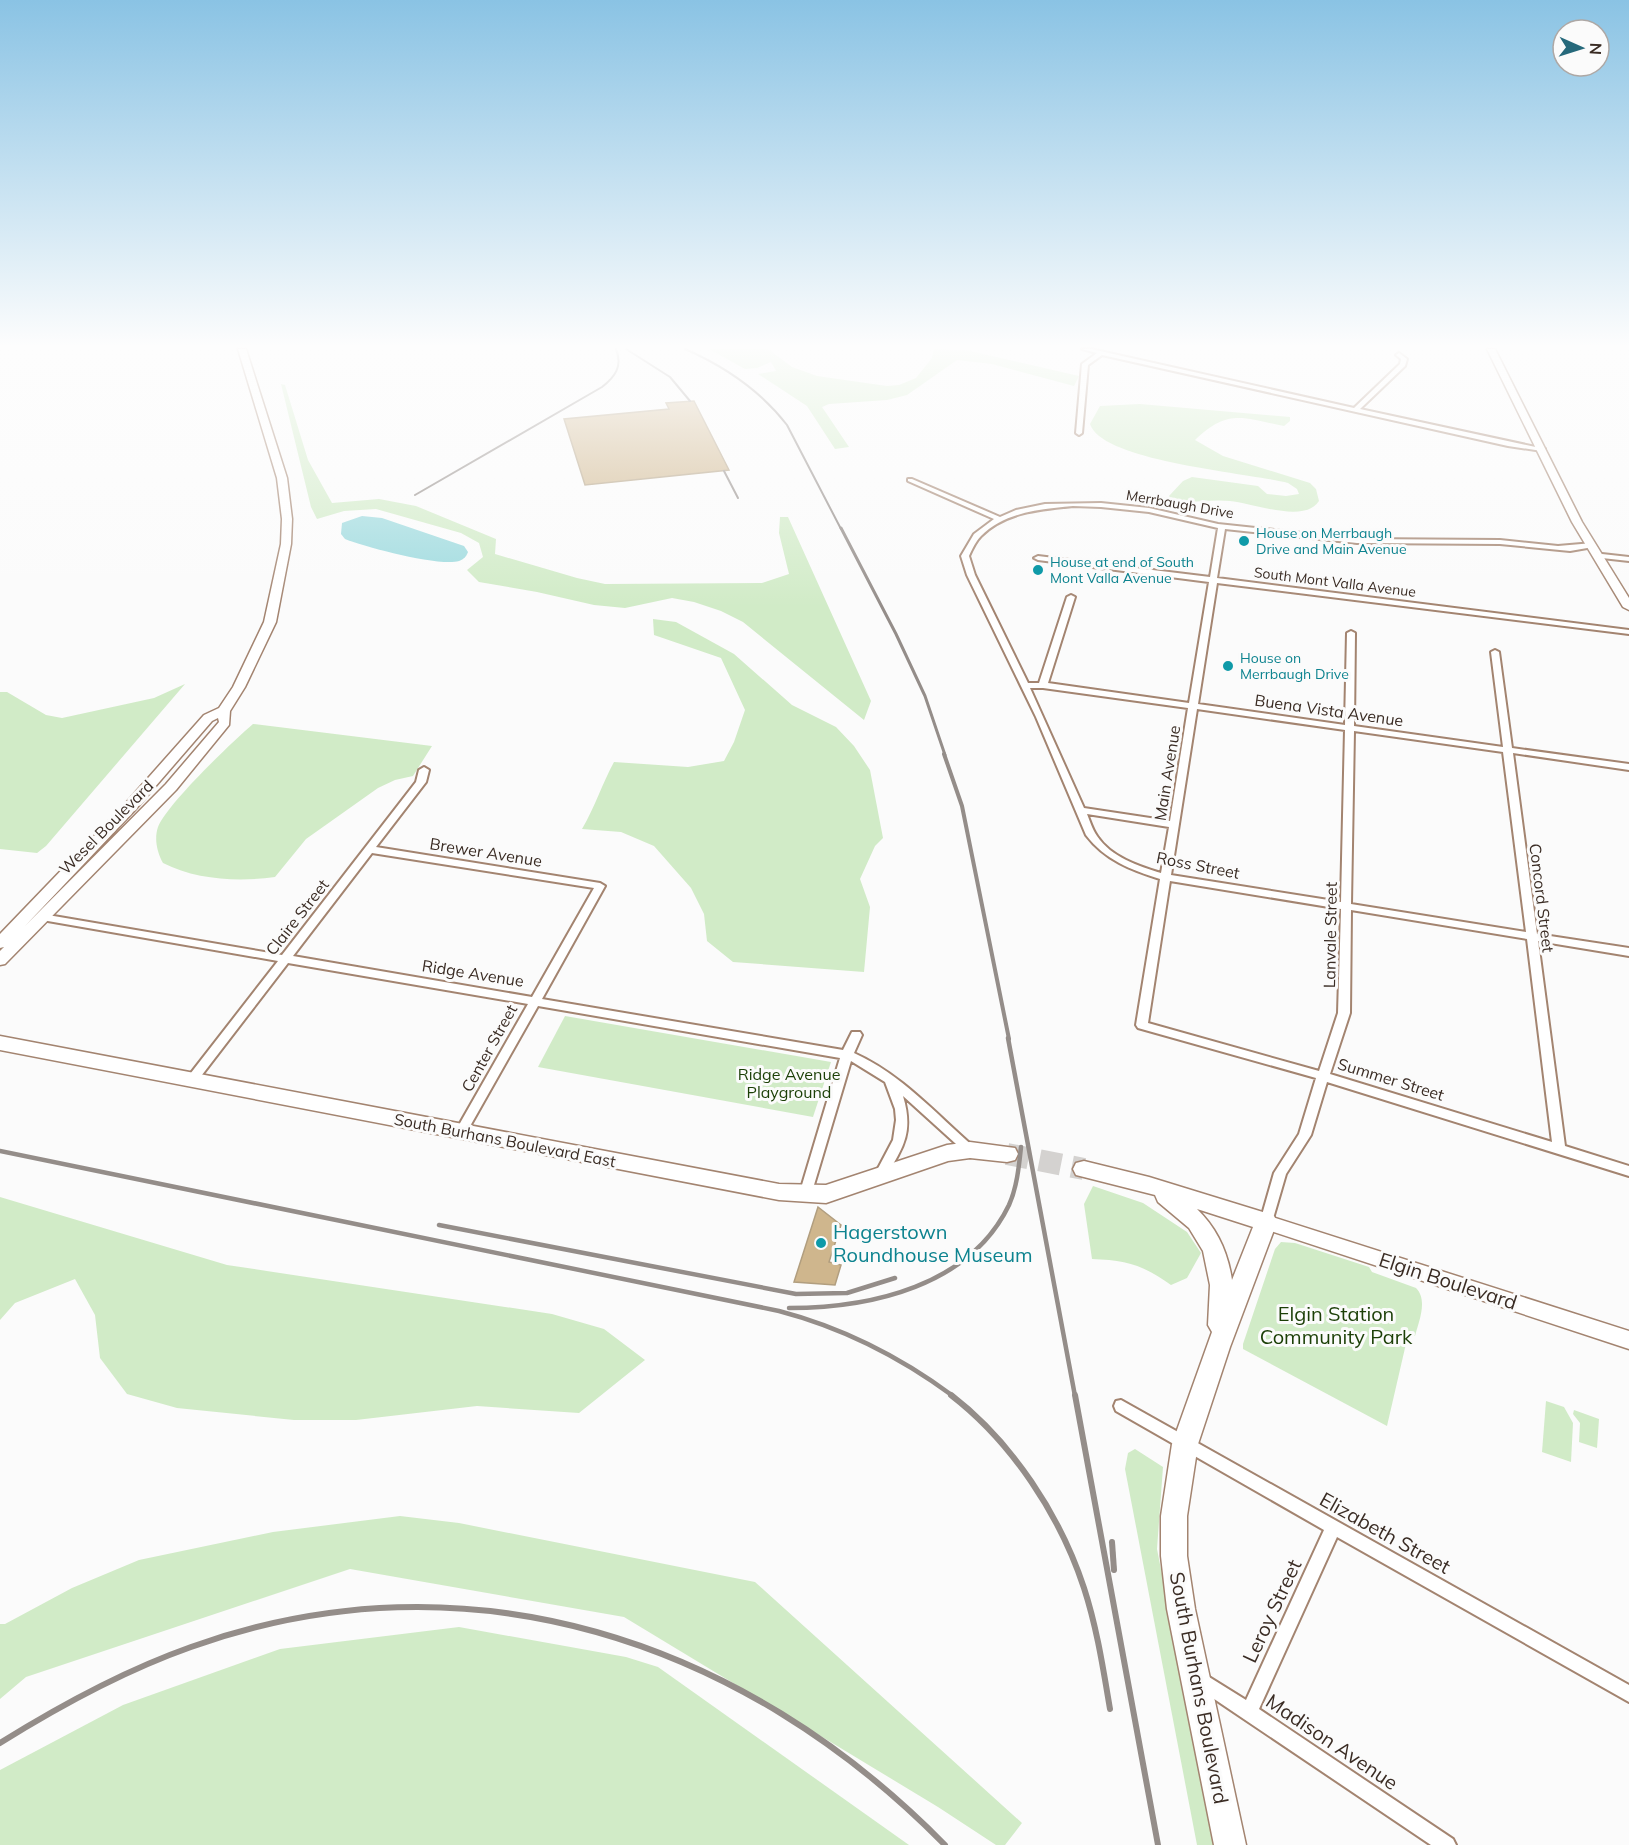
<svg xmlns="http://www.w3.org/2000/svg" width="1629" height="1845" viewBox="0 0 1629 1845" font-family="Mulish,sans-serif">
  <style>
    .green { fill: #d1ebc7 }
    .water { fill: #9ddade }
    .building { fill: #cfb68d; stroke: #b19e7f; stroke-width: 1.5 }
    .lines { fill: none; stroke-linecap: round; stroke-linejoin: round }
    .primary-tunnel { stroke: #d4d2d0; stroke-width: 22; stroke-dasharray: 22 11; stroke-linecap: butt }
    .street-casing { stroke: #a38470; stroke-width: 4 }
    .secondary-casing { stroke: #a38470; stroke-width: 3 }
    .primary-casing { stroke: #a38470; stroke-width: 3 }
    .street { fill: #fff; fill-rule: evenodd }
    .secondary { fill: #fff; fill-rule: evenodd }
    .primary { fill: #fff; fill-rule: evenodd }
    .rail-far4 { stroke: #948d89; stroke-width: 2 }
    .rail-far3 { stroke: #948d89; stroke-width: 3 }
    .rail-far2 { stroke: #948d89; stroke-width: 4 }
    .rail-far1 { stroke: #948d89; stroke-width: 4.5 }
    .rail { stroke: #948d89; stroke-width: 6 }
    .culture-dot { fill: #0f9aa8; stroke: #fbfbfb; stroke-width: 2 }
    .labels { text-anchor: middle; stroke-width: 6; stroke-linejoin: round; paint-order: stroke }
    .far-street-label { font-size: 14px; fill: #3a2c24; stroke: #fbfbfb }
    .far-culture-label { font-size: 14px; fill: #0d838f; stroke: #fbfbfb; text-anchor: start }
    .street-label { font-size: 16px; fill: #3a2c24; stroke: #fbfbfb }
    .park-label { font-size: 16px; fill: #1b3f06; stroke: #fbfbfb }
    .near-culture-label { font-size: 20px; fill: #0d838f; stroke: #fbfbfb; text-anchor: start }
    .near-street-label { font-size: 20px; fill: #3a2c24; stroke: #fbfbfb }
    .near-park-label { font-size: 20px; fill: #1b3f06; stroke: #fbfbfb }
  </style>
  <rect width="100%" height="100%" fill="#fbfbfb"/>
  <!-- green -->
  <g class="green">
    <path d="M 709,349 L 768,349 L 792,367 L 817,376 L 887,386 L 899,385 L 916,378 L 932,358 L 934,349 L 966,350 L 1079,376 L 1074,386 L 992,364 L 957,360 L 907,395 L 887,400 L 829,404 L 822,407 L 849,447 L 835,449 L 807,406 L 758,374 L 776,371 L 771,362 L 757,368 L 745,369 Z"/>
    <path d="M 281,384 L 285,385 L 308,460 L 332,503 L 379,499 L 416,506 L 496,539 L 495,554 L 577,578 L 605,584 L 762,583 L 789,574 L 779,533 L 780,517 L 788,517 L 871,701 L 864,720 L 743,622 L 721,611 L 694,602 L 672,598 L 625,608 L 594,605 L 537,592 L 479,582 L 467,570 L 483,557 L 479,543 L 461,533 L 376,509 L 344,511 L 317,519 L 311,507 Z"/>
    <path d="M 1140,404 L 1290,417 L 1290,421 L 1284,426 C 1244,418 1228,408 1195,440 L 1223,456 L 1310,483 L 1316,489 L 1319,501 C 1305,524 1252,503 1230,501 C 1212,499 1193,503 1174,502 L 1169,496 L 1183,481 L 1192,477 L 1258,486 L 1267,494 L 1286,496 L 1299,494 L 1297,489 L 1288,483 C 1251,473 1102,462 1090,424 L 1100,406 Z"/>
    <path d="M 653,619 L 676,622 L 734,654 L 792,705 L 836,727 L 854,746 L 870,770 L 883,838 L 875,846 L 860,879 L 870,907 L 864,972 L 733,962 L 707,941 L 704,914 L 691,888 L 654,846 L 621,832 L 582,829 C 595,807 602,784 614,762 L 688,767 L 724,761 L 734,742 L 745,710 L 721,658 L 654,635 Z"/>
    <path d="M 185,684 L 46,846 L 37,853 L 0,849 L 0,692 L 7,692 L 46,715 L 62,718 L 154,698 Z"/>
    <path d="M 253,724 L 432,746 L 413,776 L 395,780 L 378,788 L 306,839 L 275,877 C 239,882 196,880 163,863 C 157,852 154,839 158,827 C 167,804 232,742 253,724 Z"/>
    <path d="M 565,1016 L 831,1062 L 813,1117 L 538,1067 Z"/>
    <path d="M 1093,1186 L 1143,1203 L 1187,1232 L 1201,1253 L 1187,1278 L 1171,1285 C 1143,1265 1126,1260 1092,1259 L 1084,1204 Z"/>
    <path d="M 0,1197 L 227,1265 L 552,1314 L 604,1329 L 645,1360 L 579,1413 L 477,1406 L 356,1420 L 294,1420 L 177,1408 L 127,1394 L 100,1358 L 95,1315 L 75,1279 L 15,1303 L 0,1320 Z"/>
    <path d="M 1281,1242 L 1295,1243 L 1369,1267 L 1372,1272 L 1416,1288 C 1428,1300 1419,1321 1415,1336 L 1408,1335 L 1387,1426 L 1243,1349 L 1243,1344 L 1275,1249 Z"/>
    <path d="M 1546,1401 L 1564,1407 L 1573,1423 L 1571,1462 L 1542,1452 Z"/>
    <path d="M 1574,1410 L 1599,1419 L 1597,1448 L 1579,1442 L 1580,1423 L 1573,1414 Z"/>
    <path d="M 1135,1449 L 1163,1467 L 1157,1549 L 1215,1845 L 1197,1845 L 1125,1469 L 1128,1453 Z"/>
    <path d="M 400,1516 L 459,1523 L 755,1582 L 1022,1823 L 1005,1845 L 996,1845 L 938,1807 L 624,1617 L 350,1569 L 26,1677 L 0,1699 L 0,1624 L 5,1624 L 72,1588 L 139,1560 L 273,1532 Z"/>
    <path d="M 459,1627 L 626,1657 L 658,1667 L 909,1845 L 0,1845 L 0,1770 L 123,1705 L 280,1649 Z"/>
  </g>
  <!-- water -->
  <path class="water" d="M 362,516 L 382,518 L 464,546 L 468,552 C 466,557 464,559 459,561 C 440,567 365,547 345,539 L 341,534 L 342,523 Z"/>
  <!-- building -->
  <g class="building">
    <path d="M 694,401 L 729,470 L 585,485 L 564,419 L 669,409 L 666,403 Z"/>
    <path d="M 818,1207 L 841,1225 L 829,1262 L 841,1265 L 835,1285 L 794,1282 Z"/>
  </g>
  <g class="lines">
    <!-- primary-tunnel -->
    <path class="primary-tunnel" d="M 1007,1154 L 1084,1169"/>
    <defs>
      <g id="street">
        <path d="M 1082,349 L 1091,349 L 1354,408 L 1400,364 L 1401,359 L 1396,355 L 1399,353 L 1407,359 L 1405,366 L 1360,409 L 1545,449 L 1542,451 L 1508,446 L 1102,355 L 1088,365 L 1082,433 L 1079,435 L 1076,433 L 1082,364 L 1097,353 Z"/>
        <path d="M 908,479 L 912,479 L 1000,517 L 1016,510 L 1045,504 L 1101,503 L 1149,508 L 1218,524 L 1357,539 L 1500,540 L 1558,546 L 1593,543 L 1593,547 L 1570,551 L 1500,544 L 1357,543 L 1225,529 L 1217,578 L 1629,630 L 1629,634 L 1217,583 L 1198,704 L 1345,725 L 1347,633 L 1351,631 L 1355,633 L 1354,726 L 1503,747 L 1491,652 L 1495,650 L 1499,652 L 1512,748 L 1629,764 L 1629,770 L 1513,753 L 1537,934 L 1629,948 L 1629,956 L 1538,941 L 1565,1146 L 1629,1166 L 1629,1176 L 1327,1082 L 1311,1135 L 1286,1174 L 1272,1222 L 1271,1226 L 1266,1227 L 1261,1226 L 1260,1222 L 1274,1173 L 1299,1134 L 1316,1078 L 1138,1028 L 1136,1025 L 1160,879 C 1131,870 1105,860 1086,835 L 1036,717 L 967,575 L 961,556 L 974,534 L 994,519 L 908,481 ZM 1073,506 L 1101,507 L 1149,512 L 1218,528 L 1210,577 L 1038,556 L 1034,558 L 1038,560 L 1209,582 L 1189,703 L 1048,683 L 1075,597 L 1071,595 L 1067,597 L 1039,683 L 1028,683 L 975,575 L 969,556 C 972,549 976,541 981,536 C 1005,512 1041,509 1073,506 ZM 1030,688 L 1043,688 L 1188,708 L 1170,821 L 1084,808 ZM 1197,709 L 1345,730 L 1341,902 L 1171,875 ZM 1354,731 L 1503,752 L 1526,932 L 1351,904 ZM 1087,814 L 1169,827 L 1161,873 C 1138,866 1111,857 1097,836 C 1092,829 1090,821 1087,814 ZM 1170,881 L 1341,909 L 1338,1013 L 1319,1071 L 1148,1023 ZM 1351,910 L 1527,939 L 1552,1142 L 1330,1074 L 1350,1013 Z"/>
        <path d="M 1602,554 L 1629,557 L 1629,561 L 1602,558 Z"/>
        <path d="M 424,767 L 429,770 L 426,782 L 376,847 L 600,883 L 605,886 L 542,999 L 843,1050 L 852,1032 L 860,1032 L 862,1035 L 854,1053 C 901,1074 935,1113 974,1147 L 976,1150 L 974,1153 L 970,1155 L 966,1153 L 903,1096 C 914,1133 903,1148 884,1179 L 880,1181 L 876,1179 L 874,1176 L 893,1140 L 896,1120 L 895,1109 L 885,1082 L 851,1061 L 811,1195 L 810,1199 L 805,1200 L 800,1199 L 799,1195 L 840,1058 L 538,1006 L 465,1135 L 461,1137 L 457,1135 L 455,1132 L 528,1004 L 288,963 L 195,1084 L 187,1084 L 185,1081 L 187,1078 L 278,961 L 42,920 L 37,917 L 42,914 L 282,955 L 416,782 L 419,770 ZM 372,853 L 594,888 L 532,997 L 293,956 Z"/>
        <path d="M 1121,1400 L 1629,1685 L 1629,1702 L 1337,1537 L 1259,1709 L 1453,1839 L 1456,1845 L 1431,1845 L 1195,1686 L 1193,1680 L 1195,1674 L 1201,1672 L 1246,1700 L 1324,1530 L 1116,1411 L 1114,1406 L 1116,1401 Z"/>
      </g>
      <g id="secondary">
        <path d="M 238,349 L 246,349 L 287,478 L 292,519 L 291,544 L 276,622 L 245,687 L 230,711 L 229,725 L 176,790 L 5,964 L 0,965 L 0,951 L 4,947 L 0,948 L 0,934 L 125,804 L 204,715 L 219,708 L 233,687 L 264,622 L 281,544 L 282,519 L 277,478 ZM 218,718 L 219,722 L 166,784 L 25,926 L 135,810 L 212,721 Z"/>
        <path d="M 1487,349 L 1495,349 L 1582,522 L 1629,598 L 1629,610 L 1623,607 L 1572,522 Z"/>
        <path d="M 1266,1215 L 1629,1331 L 1629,1349 L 1259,1227 L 1257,1222 L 1259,1217 Z"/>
      </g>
      <g id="primary">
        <path d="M 0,1036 L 779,1184 L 826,1185 L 947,1145 L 970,1142 L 1015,1148 L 1018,1154 L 1015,1160 L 1007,1162 L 970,1158 L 948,1161 L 826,1203 L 779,1200 L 0,1050 Z"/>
        <path d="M 1084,1161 L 1149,1177 L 1266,1213 L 1274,1216 L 1277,1222 L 1230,1347 L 1198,1444 L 1187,1516 L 1187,1556 L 1195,1609 L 1246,1845 L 1214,1845 L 1167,1609 L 1161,1556 L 1161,1516 L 1172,1444 L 1212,1332 L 1208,1325 L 1210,1285 L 1203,1251 L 1189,1228 L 1158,1202 L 1155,1195 L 1076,1175 L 1073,1169 L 1076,1163 ZM 1197,1209 L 1253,1227 L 1232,1280 C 1228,1253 1217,1228 1197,1209 Z"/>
      </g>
    </defs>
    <!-- street casing -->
    <use href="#street" class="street-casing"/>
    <!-- secondary casing -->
    <use href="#secondary" class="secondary-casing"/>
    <!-- primary casing -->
    <use href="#primary" class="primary-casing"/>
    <!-- street -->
    <use href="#street" class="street"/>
    <!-- secondary -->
    <use href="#secondary" class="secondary"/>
    <!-- primary -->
    <use href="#primary" class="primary"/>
    <!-- rail-far4 -->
    <g class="rail-far4">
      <path d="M 626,349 L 670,377 L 690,401"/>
      <path d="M 685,349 C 726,367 760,390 787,425 L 841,529"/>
      <path d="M 724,471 L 738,498"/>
      <path d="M 415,495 L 602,387 C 615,377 623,366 616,349"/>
    </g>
    <!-- rail-far3 -->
    <path class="rail-far3" d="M 841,528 L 896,634 L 925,696 L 945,755"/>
    <!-- rail-far2 -->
    <path class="rail-far2" d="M 944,754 L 962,806 L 1009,1039"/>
    <!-- rail-far1 -->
    <g class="rail-far1">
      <path d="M 1008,1038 L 1075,1396"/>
      <path d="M 0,1151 L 779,1311 C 844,1328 899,1356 953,1396"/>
      <path d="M 439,1225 L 796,1294 L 847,1293 L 895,1278"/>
      <path d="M 789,1308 C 871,1308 970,1286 1009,1205 C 1017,1187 1019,1166 1021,1147"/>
    </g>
    <!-- rail -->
    <g class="rail">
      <path d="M 951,1395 C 1012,1442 1060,1515 1084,1588 C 1097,1628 1103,1668 1110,1709"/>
      <path d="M 1075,1395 L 1158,1845"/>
      <path d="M 1112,1542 L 1114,1570"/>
      <path d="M 0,1743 C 61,1705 123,1671 191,1647 C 468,1548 744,1640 945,1845"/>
    </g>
  </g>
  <!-- sky -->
  <linearGradient id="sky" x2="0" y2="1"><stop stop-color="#8ac3e4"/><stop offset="0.57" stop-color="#fdfdfd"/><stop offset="1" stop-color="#fdfdfd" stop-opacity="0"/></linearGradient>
  <rect width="1629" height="607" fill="url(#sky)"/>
  <!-- markers -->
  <g class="culture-dot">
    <circle cx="1244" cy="541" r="6"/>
    <circle cx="1038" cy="570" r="6"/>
    <circle cx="1228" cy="666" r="6"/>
    <circle cx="821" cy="1243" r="6"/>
  </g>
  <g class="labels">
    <!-- far-street labels -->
    <g class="far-street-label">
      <text transform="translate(1180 504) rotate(10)" y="5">Merrbaugh Drive</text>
      <text transform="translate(1335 582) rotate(7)" y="5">South Mont Valla Avenue</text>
    </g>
    <!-- far-culture labels -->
    <g class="far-culture-label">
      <text x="1256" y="538">House on Merrbaugh<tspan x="1256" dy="16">Drive and Main Avenue</tspan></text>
      <text x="1050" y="567">House at end of South<tspan x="1050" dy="16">Mont Valla Avenue</tspan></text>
      <text x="1240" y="663">House on<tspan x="1240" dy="16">Merrbaugh Drive</tspan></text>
    </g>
    <!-- street labels -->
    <g class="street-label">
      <text transform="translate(1329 710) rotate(8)" y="6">Buena Vista Avenue</text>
      <text transform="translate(1167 773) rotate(-81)" y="6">Main Avenue</text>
      <text transform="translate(106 827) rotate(-45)" y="6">Wesel Boulevard</text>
      <text transform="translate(486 852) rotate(9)" y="6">Brewer Avenue</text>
      <text transform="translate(1198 865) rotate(11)" y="6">Ross Street</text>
      <text transform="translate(1542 898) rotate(83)" y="6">Concord Street</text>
      <text transform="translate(297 917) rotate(-52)" y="6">Claire Street</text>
      <text transform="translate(1330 935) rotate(-89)" y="6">Lanvale Street</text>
      <text transform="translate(473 973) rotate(9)" y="6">Ridge Avenue</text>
      <text transform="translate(489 1048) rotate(-61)" y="6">Center Street</text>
      <text transform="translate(1391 1079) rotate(17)" y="6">Summer Street</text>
      <text transform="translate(505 1140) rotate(11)" y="6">South Burhans Boulevard East</text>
    </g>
    <!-- park labels -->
    <g class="park-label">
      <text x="789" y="1080">Ridge Avenue<tspan x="789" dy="18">Playground</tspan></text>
    </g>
    <!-- near-culture labels -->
    <g class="near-culture-label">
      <text x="833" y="1239">Hagerstown<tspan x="833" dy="23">Roundhouse Museum</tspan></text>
    </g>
    <!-- near-street labels -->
    <g class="near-street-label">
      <text transform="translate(1448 1281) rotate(18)" y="7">Elgin Boulevard</text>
      <text transform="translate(1385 1533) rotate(29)" y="7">Elizabeth Street</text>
      <text transform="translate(1272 1611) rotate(-65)" y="7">Leroy Street</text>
      <text transform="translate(1199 1688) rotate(79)" y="7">South Burhans Boulevard</text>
      <text transform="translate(1332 1742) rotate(34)" y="7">Madison Avenue</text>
    </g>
    <!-- near-park labels -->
    <g class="near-park-label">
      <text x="1336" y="1321">Elgin Station<tspan x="1336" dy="23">Community Park</tspan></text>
    </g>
  </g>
  <!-- north arrow -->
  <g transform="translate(1581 48) rotate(93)"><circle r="28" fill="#fbfbfb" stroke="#aea8a5" stroke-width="1.5"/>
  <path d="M0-4.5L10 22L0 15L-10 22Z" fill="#26697b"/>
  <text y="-9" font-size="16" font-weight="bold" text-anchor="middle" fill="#3a2c24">N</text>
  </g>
</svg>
